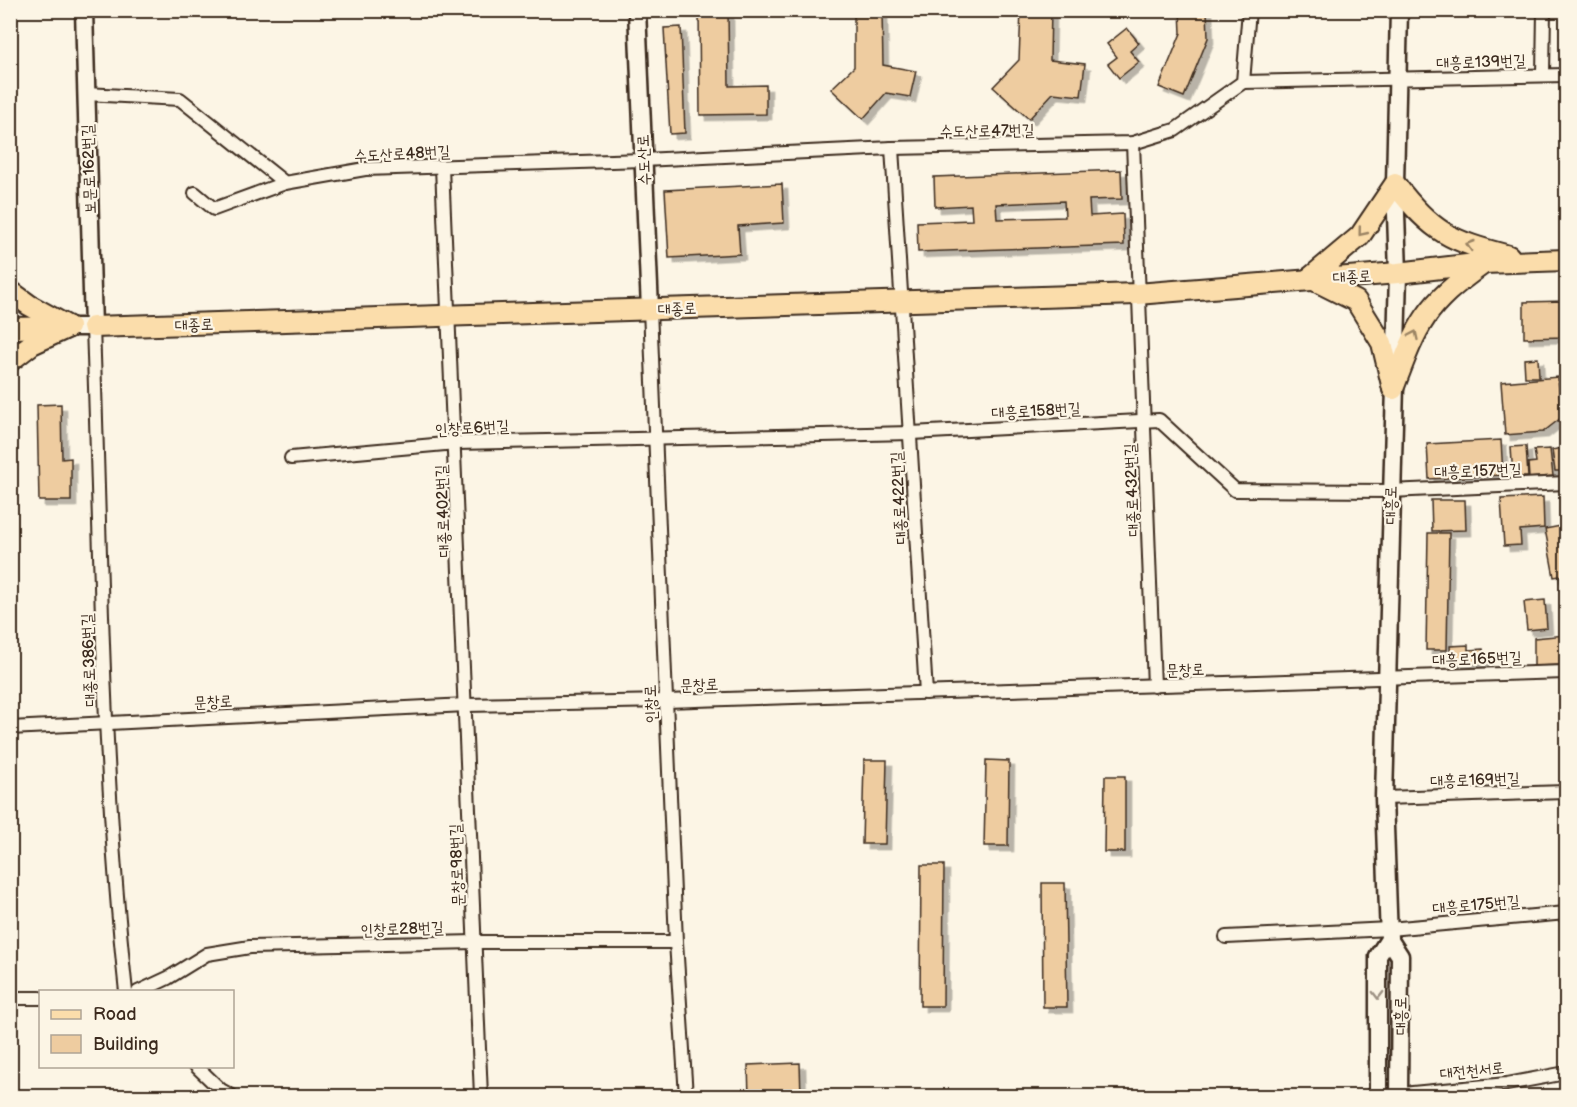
<svg xmlns="http://www.w3.org/2000/svg" width="1577" height="1107" viewBox="0 0 1577 1107" font-family="'Balsamiq Sans','Poor Story',sans-serif">
  <style>
    .building { fill: #eecca0; stroke: #3b2a1e; stroke-width: 1.5; fill-rule: evenodd; filter: url(#shadow) }
    .lines { fill: none; stroke-linecap: round; stroke-linejoin: round }
    .minor-casing { stroke: #3b2a1e; stroke-width: 16 }
    .secondary-casing { stroke: #3b2a1e; stroke-width: 21 }
    .primary-casing { stroke: #3b2a1e; stroke-width: 24 }
    .minor { stroke: #fcf5e5; stroke-width: 12 }
    .secondary { stroke: #fcf5e5; stroke-width: 16 }
    .primary { stroke: #fbddab; stroke-width: 20 }
    .oneway { stroke: #9b8464 }
    .oneway2 { stroke: #9c9082 }
    .labels { text-anchor: middle; stroke-width: 4.5; stroke-linejoin: round; paint-order: stroke }
    .street-label { font-size: 16px; fill: #3b2a1e; stroke: #fcf5e5 }
  </style>
  <defs>
    <filter id="shadow"><feDropShadow dx="5.5" dy="5.5" stdDeviation="0" flood-color="#0004"/></filter>
  </defs>
  <rect width="100%" height="100%" fill="#fcf5e5"/>
  <filter id="ink" filterUnits="userSpaceOnUse"><feTurbulence type="fractalNoise" baseFrequency=".0167" numOctaves="2"/><feDisplacementMap in="SourceGraphic" scale="12" xChannelSelector="R" yChannelSelector="G"/><feConvolveMatrix kernelMatrix="1 2 1 2 8 2 1 2 1" color-interpolation-filters="sRGB"/></filter>
  <g filter="url(#ink)">
    <!-- building -->
    <g class="building">
      <path d="M 699,10 L 728,10 L 729,86 L 766,85 L 766,114 L 700,115 Z"/>
      <path d="M 854,10 L 882,10 L 883,65 L 916,71 L 910,97 L 886,93 L 863,119 L 831,89 L 854,67 Z"/>
      <path d="M 1021,10 L 1051,10 L 1050,60 L 1085,64 L 1081,96 L 1053,93 L 1029,119 L 993,87 L 1019,60 Z"/>
      <path d="M 1180,10 L 1207,10 L 1208,38 L 1184,97 L 1159,87 L 1181,33 Z"/>
      <path d="M 681,27 L 685,133 L 670,134 L 664,28 Z"/>
      <path d="M 1127,28 L 1139,43 L 1130,51 L 1139,62 L 1119,78 L 1108,64 L 1117,57 L 1107,44 Z"/>
      <path d="M 1121,170 L 1122,199 L 1089,200 L 1090,216 L 1123,214 L 1124,245 L 918,252 L 917,222 L 972,220 L 971,205 L 935,207 L 934,177 ZM 1064,201 L 1065,217 L 997,219 L 996,204 Z"/>
      <path d="M 782,184 L 784,223 L 738,226 L 740,254 L 669,258 L 665,190 Z"/>
      <path d="M 1566,301 L 1566,337 L 1524,338 L 1524,302 Z"/>
      <path d="M 1538,358 L 1539,377 L 1525,377 L 1524,359 Z"/>
      <path d="M 1558,377 L 1561,418 L 1543,432 L 1505,435 L 1501,382 Z"/>
      <path d="M 61,404 L 62,459 L 71,458 L 71,501 L 39,501 L 37,405 Z"/>
      <path d="M 1501,440 L 1503,475 L 1429,479 L 1427,444 Z"/>
      <path d="M 1526,446 L 1528,477 L 1513,477 L 1511,447 Z"/>
      <path d="M 1566,447 L 1566,471 L 1555,471 L 1552,450 Z"/>
      <path d="M 1550,449 L 1553,476 L 1529,478 L 1528,463 L 1536,462 L 1534,450 Z"/>
      <path d="M 1543,497 L 1544,528 L 1520,530 L 1521,545 L 1504,546 L 1501,499 Z"/>
      <path d="M 1431,500 L 1465,500 L 1466,530 L 1432,531 Z"/>
      <path d="M 1566,525 L 1566,575 L 1554,577 L 1545,529 Z"/>
      <path d="M 1428,533 L 1449,533 L 1447,650 L 1426,650 Z"/>
      <path d="M 1545,600 L 1547,628 L 1527,630 L 1524,602 Z"/>
      <path d="M 1566,635 L 1566,665 L 1534,666 L 1534,638 Z"/>
      <path d="M 1468,645 L 1468,650 L 1483,649 L 1484,662 L 1451,664 L 1450,646 Z"/>
      <path d="M 864,760 L 887,760 L 885,844 L 862,844 Z"/>
      <path d="M 986,760 L 1009,761 L 1008,846 L 984,846 Z"/>
      <path d="M 1105,776 L 1125,776 L 1125,852 L 1104,852 Z"/>
      <path d="M 921,865 L 944,865 L 943,1006 L 920,1006 Z"/>
      <path d="M 1042,883 L 1065,883 L 1067,1007 L 1043,1007 Z"/>
      <path d="M 800,1063 L 801,1096 L 749,1096 L 748,1065 Z"/>
    </g>
    <g class="lines">
      <defs>
        <g id="minor">
          <path d="M 1543,75 L 1544,10"/>
          <path d="M 1243,82 L 1566,75"/>
          <path d="M 86,94 L 180,99 L 285,183"/>
          <path d="M 1133,143 L 1154,686"/>
          <path d="M 892,148 L 926,693"/>
          <path d="M 442,167 L 481,1096"/>
          <path d="M 195,193 L 214,209 L 285,183 L 365,169 L 643,160 L 892,148 L 1133,143 L 1175,130 L 1243,82 L 1249,10"/>
          <path d="M 650,309 L 676,942 L 686,1096"/>
          <path d="M 93,327 C 101,548 102,771 126,992"/>
          <path d="M 291,458 L 456,443 L 911,433 L 1159,420 L 1235,490 L 1390,491 L 1566,483"/>
          <path d="M 10,728 L 466,705 L 666,701 L 1566,672"/>
          <path d="M 1384,798 L 1566,792"/>
          <path d="M 1226,937 L 1389,929 L 1566,913"/>
          <path d="M 138,992 L 168,978 L 207,954 L 250,947 L 475,942 L 676,942"/>
          <path d="M 10,998 L 40,998"/>
          <path d="M 196,1066 L 221,1090 L 232,1096"/>
          <path d="M 1381,1096 L 1507,1084 L 1566,1073"/>
        </g>
        <g id="secondary">
          <path d="M 637,10 L 650,309"/>
          <path d="M 69,327 L 93,327 L 84,10"/>
          <path d="M 1378,1096 L 1378,956 L 1389,939"/>
          <path d="M 1399,1096 L 1400,956 L 1389,939 L 1384,798 L 1398,273 L 1395,184 L 1399,10"/>
        </g>
        <g id="primary">
          <path d="M 1310,278 L 1360,236 L 1395,184 C 1432,233 1451,241 1509,256"/>
          <path d="M 1310,278 L 1356,301 L 1382,343 L 1393,389"/>
          <path d="M 10,291 L 29,305 L 69,327"/>
          <path d="M 93,327 L 1137,294 L 1398,273 L 1484,263 L 1566,260"/>
          <path d="M 10,328 L 63,327"/>
          <path d="M 10,361 L 32,344 L 69,327"/>
          <path d="M 1393,389 C 1418,323 1424,306 1483,264"/>
        </g>
      </defs>
      <!-- minor casing -->
      <use href="#minor" class="minor-casing"/>
      <!-- secondary casing -->
      <use href="#secondary" class="secondary-casing"/>
      <!-- primary casing -->
      <use href="#primary" class="primary-casing"/>
      <!-- minor -->
      <use href="#minor" class="minor"/>
      <!-- secondary -->
      <use href="#secondary" class="secondary"/>
      <!-- primary -->
      <use href="#primary" class="primary"/>
    </g>
    <!-- one-way arrows -->
    <defs><path id="oneway-chevron" d="M-2-3.5L2.5 0L-2 3.5" fill="none" stroke-width="1.6" stroke-linecap="round" stroke-linejoin="round" transform="scale(1.5)"/></defs>
    <g class="oneway">
      <use href="#oneway-chevron" transform="translate(1362 232) rotate(129)"/>
      <use href="#oneway-chevron" transform="translate(1470 245) rotate(-162)"/>
      <use href="#oneway-chevron" transform="translate(1414 335) rotate(-65)"/>
    </g>
    <use class="oneway2" href="#oneway-chevron" transform="translate(1378 995) rotate(90)"/>
  </g>
  <g class="labels">
    <!-- street labels -->
    <g class="street-label">
      <text transform="translate(1481 61) rotate(-2)" y="6">대흥로139번길</text>
      <text transform="translate(987 130) rotate(-1)" y="6">수도산로47번길</text>
      <text transform="translate(402 153) rotate(-3)" y="6">수도산로48번길</text>
      <text transform="translate(643 160) rotate(-92)" y="6">수도산로</text>
      <text transform="translate(88 169) rotate(-92)" y="6">보문로162번길</text>
      <text transform="translate(1352 276) rotate(-3)" y="6">대종로</text>
      <text transform="translate(677 308) rotate(-2)" y="6">대종로</text>
      <text transform="translate(194 324) rotate(-2)" y="6">대종로</text>
      <text transform="translate(1036 410) rotate(-3)" y="6">대흥로158번길</text>
      <text transform="translate(472 427) rotate(-3)" y="6">인창로6번길</text>
      <text transform="translate(1478 470) rotate(-2)" y="6">대흥로157번길</text>
      <text transform="translate(1131 490) rotate(-92)" y="6">대종로432번길</text>
      <text transform="translate(898 498) rotate(-93)" y="6">대종로422번길</text>
      <text transform="translate(1390 505) rotate(-89)" y="6">대흥로</text>
      <text transform="translate(442 511) rotate(-92)" y="6">대종로402번길</text>
      <text transform="translate(1477 658) rotate(-2)" y="6">대흥로165번길</text>
      <text transform="translate(88 660) rotate(-92)" y="6">대종로386번길</text>
      <text transform="translate(1185 669) rotate(-2)" y="6">문창로</text>
      <text transform="translate(699 684) rotate(-2)" y="6">문창로</text>
      <text transform="translate(213 701) rotate(-3)" y="6">문창로</text>
      <text transform="translate(650 704) rotate(-92)" y="6">인창로</text>
      <text transform="translate(1475 779) rotate(-2)" y="6">대흥로169번길</text>
      <text transform="translate(456 865) rotate(-92)" y="6">문창로98번길</text>
      <text transform="translate(1476 904) rotate(-5)" y="6">대흥로175번길</text>
      <text transform="translate(402 928) rotate(-2)" y="6">인창로28번길</text>
      <text transform="translate(1400 1016) rotate(-90)" y="6">대흥로</text>
      <text transform="translate(1472 1070) rotate(-6)" y="6">대전천서로</text>
    </g>
  </g>
  <!-- margin -->
  <rect width="1577" height="1107" fill="none" stroke="#fcf5e5" stroke-width="36"/>
  <rect x="18" y="18" width="1541" height="1071" fill="none" stroke="#3b2a1e" stroke-width="2" filter="url(#ink)"/>
  <!-- legend -->
  <rect x="39" y="990" width="195" height="78" fill="#fcf5e5" stroke="#afa495" stroke-width="1.5"/>
  <rect x="51" y="1010" width="30" height="9" fill="#fbddab" stroke="#afa495" stroke-width="1.5"/>
  <text x="93" y="1020" font-size="18" fill="#3b2a1e">Road</text>
  <rect x="51" y="1035" width="30" height="18" fill="#eecca0" stroke="#afa495" stroke-width="1.5"/>
  <text x="93" y="1050" font-size="18" fill="#3b2a1e">Building</text>
</svg>
